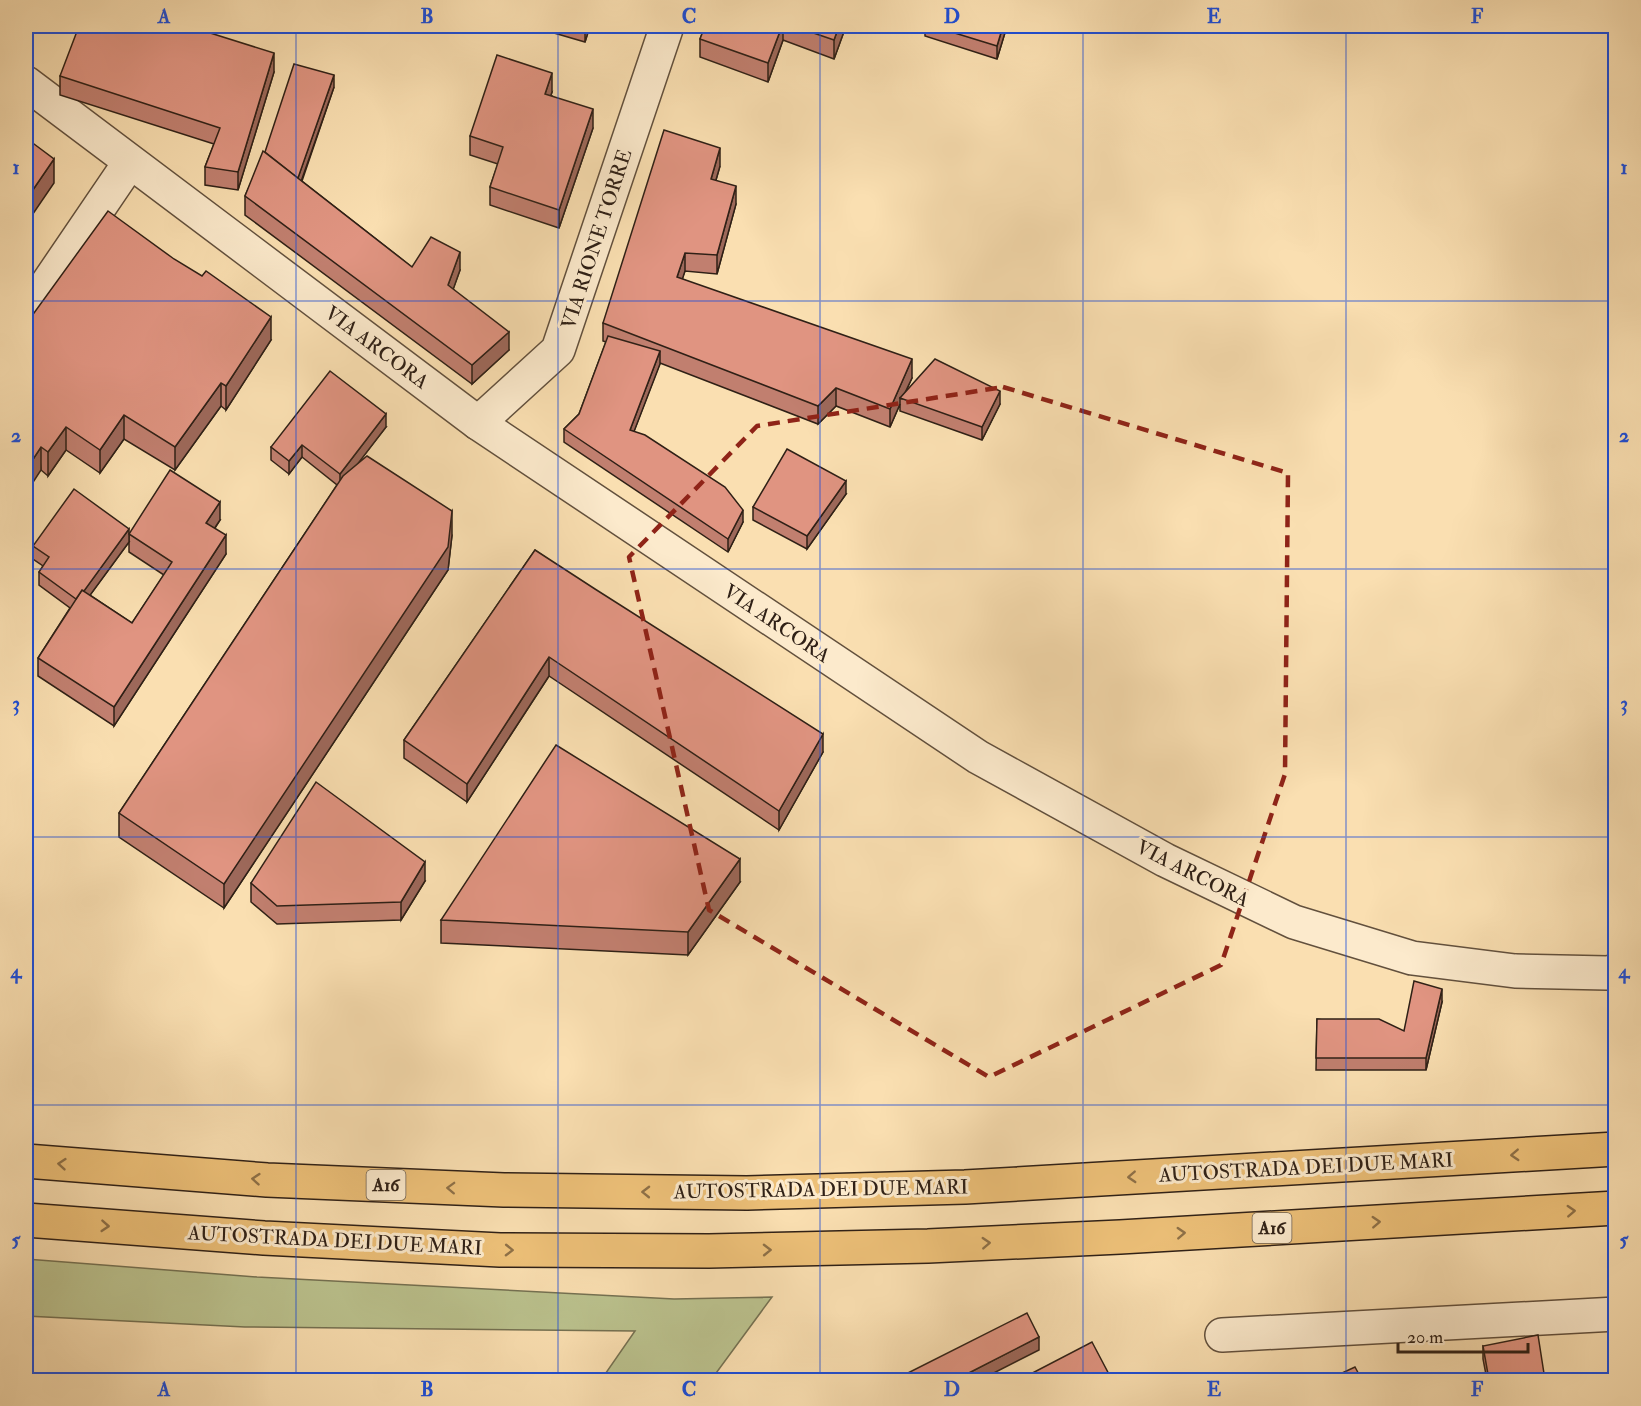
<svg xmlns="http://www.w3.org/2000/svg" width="1641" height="1406" viewBox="0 0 1641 1406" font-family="'IM FELL Double Pica',serif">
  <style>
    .green { fill: #bbc28e; stroke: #757152; stroke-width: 1.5 }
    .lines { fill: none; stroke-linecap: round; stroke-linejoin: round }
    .street-casing { stroke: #62503d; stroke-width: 36 }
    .highway-casing { stroke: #2f2016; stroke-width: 36 }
    .street { stroke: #fceacc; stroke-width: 33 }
    .highway { stroke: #edc078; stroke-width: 33 }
    .wall { fill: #c17f6f; stroke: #2f2016; stroke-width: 1.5 }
    .shaded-wall { fill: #9d685a; stroke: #2f2016; stroke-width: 1.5 }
    .building { fill: #e09481; stroke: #2f2016; stroke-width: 1.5 }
    .oneway { stroke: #8e7047 }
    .marked { fill: none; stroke: #8f2418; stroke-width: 4.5; stroke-dasharray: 12 8; stroke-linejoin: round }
    .grid { fill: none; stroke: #1d4ed8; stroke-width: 1.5; stroke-opacity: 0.55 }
    .labels { text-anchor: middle; stroke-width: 6; stroke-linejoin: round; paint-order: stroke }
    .shield { fill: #fceacc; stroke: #6c5d4d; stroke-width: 1.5 }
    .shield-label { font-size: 18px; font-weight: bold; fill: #2f2016 }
    .street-label { font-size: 20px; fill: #2f2016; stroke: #fceacc }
    .neatline { fill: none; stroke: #1d4ed8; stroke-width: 2 }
    .grid-label { font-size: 20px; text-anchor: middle; font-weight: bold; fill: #1d4ed8 }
  </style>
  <rect width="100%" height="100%" fill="#fadfb1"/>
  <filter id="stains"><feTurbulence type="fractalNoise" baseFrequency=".00333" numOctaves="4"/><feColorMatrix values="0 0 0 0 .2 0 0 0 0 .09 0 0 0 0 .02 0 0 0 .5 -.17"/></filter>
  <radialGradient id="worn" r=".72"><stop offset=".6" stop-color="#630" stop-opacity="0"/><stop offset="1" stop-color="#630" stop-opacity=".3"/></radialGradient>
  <!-- green -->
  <path class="green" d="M 26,1259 L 257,1277 L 674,1299 L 772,1297 L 711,1380 L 601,1380 L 635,1331 L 245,1327 L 26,1316 Z"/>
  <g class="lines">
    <defs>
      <g id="street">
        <path d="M 26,83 L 478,423 L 978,757 L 1165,860 L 1294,922 L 1412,958 L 1515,971 L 1607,973 L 1616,971"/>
        <path d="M 26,315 L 130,162"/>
        <path d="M 478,423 L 558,350 L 667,26"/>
        <path d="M 1222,1335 L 1616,1314"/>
      </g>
      <g id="highway">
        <path d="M 26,1161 L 267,1180 L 504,1190 L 747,1193 L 965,1187 L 1616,1149"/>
        <path d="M 26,1220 L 264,1238 L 500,1250 L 709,1251 L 928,1246 L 1120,1237 L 1616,1208"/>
      </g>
    </defs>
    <!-- street casing -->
    <use href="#street" class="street-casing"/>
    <!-- highway casing -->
    <use href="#highway" class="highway-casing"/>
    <!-- street -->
    <use href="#street" class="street"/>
    <!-- highway -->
    <use href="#highway" class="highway"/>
  </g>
  <!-- wall -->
  <g class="wall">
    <path d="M 530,26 L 590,26 L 585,42 Z"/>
    <path d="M 705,26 L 846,26 L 834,59 L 783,40 L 768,82 L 700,57 L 700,39 Z"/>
    <path d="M 925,26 L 1007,26 L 997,59 L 925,36 Z"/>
    <path d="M 274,72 L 238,190 L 205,185 L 205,167 L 214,144 L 60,95 L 60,76 Z"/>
    <path d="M 334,87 L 302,181 L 412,267 L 460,270 L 453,289 L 509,350 L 472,384 L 245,215 L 245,196 L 265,152 Z"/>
    <path d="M 552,92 L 551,95 L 593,128 L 559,228 L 490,205 L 490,187 L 498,164 L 470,155 L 470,136 Z"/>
    <path d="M 720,166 L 716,180 L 736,204 L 717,274 L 685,271 L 682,279 L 912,378 L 905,393 L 1000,404 L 982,440 L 900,411 L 900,404 L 890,427 L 836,406 L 818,424 L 660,363 L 634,431 L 743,522 L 728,552 L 564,442 L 564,429 L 579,414 L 606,342 L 603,341 L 603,323 Z"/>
    <path d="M 26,324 L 271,340 L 226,410 L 221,406 L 175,470 L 124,439 L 100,473 L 66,450 L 48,476 L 41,470 Z"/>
    <path d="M 386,427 L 357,464 L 452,535 L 448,570 L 224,908 L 119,837 L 119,813 L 337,485 L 302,457 L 289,474 L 271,460 L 271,447 Z"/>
    <path d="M 846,494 L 807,549 L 753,520 L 753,507 Z"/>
    <path d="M 220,520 L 215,528 L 226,554 L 114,726 L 38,676 L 38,658 L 70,608 L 39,585 L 39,572 L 43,566 L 33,559 L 33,546 L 129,542 L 90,595 L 132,623 L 164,575 L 129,552 L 129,534 Z"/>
    <path d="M 535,550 L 823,752 L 779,830 L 549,676 L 467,802 L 404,758 L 404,740 Z"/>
    <path d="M 425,881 L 401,920 L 277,924 L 251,902 L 251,883 Z"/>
    <path d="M 740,882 L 688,955 L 441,943 L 441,920 Z"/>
    <path d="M 1442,1002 L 1426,1070 L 1316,1070 L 1317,1019 L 1404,1031 Z"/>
    <path d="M 1483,1346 L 1545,1380 L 1487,1380 L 1483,1359 Z"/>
  </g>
  <!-- shaded-wall -->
  <g class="shaded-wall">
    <path d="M 585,26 L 590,26 L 585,42 Z"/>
    <path d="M 782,26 L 783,26 L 783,40 L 768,82 L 768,63 Z"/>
    <path d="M 839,26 L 846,26 L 834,59 L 834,40 Z"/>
    <path d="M 1003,26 L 1007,26 L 997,59 L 997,46 Z"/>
    <path d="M 274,53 L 274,72 L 238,190 L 238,172 Z"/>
    <path d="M 552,73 L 552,92 L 545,112 L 545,94 Z"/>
    <path d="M 334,75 L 334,87 L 296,196 L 296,183 Z"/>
    <path d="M 593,109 L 593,128 L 559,228 L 559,210 Z"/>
    <path d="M 720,148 L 720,166 L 711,197 L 711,179 Z"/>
    <path d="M 54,159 L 54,183 L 26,224 L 26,200 Z"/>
    <path d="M 736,186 L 736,204 L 717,274 L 717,255 Z"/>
    <path d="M 460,252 L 460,270 L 448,304 L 448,285 Z"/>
    <path d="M 685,253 L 685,271 L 677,296 L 677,277 Z"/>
    <path d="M 271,317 L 271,340 L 226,410 L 226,386 Z"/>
    <path d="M 509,332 L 509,350 L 472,384 L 472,365 Z"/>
    <path d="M 660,351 L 660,364 L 630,442 L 630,430 Z"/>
    <path d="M 912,359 L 912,378 L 902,399 L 900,398 L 900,404 L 890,427 L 890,409 Z"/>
    <path d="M 221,383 L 221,406 L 175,470 L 175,447 Z"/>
    <path d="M 836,388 L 836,406 L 818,424 L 818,406 Z"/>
    <path d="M 1000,391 L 1000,404 L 982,440 L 982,427 Z"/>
    <path d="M 386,414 L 386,427 L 340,487 L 340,474 Z"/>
    <path d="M 124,415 L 124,439 L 100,473 L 100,450 Z"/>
    <path d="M 66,427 L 66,450 L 48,476 L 48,452 Z"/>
    <path d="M 302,445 L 302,457 L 289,474 L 289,461 Z"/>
    <path d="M 41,447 L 41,470 L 26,493 L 26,470 Z"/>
    <path d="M 846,481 L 846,494 L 807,549 L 807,536 Z"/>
    <path d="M 220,502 L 220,520 L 206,541 L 206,523 Z"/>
    <path d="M 743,510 L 743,522 L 728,552 L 728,539 Z"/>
    <path d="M 452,511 L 452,535 L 448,570 L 224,908 L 224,884 Z"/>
    <path d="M 129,529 L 129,542 L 77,613 L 77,600 Z"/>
    <path d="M 226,535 L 226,554 L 114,726 L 114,707 Z"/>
    <path d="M 29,572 L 29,585 L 26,589 L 26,576 Z"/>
    <path d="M 549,657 L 549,676 L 467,802 L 467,784 Z"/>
    <path d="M 823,734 L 823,752 L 779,830 L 779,811 Z"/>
    <path d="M 740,859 L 740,882 L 688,955 L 688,932 Z"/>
    <path d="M 425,862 L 425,881 L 401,920 L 401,902 Z"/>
    <path d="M 1442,989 L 1442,1002 L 1426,1070 L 1426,1058 Z"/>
    <path d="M 1039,1337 L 1039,1350 L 980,1380 L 955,1380 Z"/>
  </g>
  <!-- building -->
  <g class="building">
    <path d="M 79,26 L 188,26 L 274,53 L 238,172 L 205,167 L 220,128 L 60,76 Z"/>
    <path d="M 705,26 L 782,26 L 768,63 L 700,39 Z"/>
    <path d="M 793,26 L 839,26 L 834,40 Z"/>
    <path d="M 932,26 L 1003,26 L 997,46 Z"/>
    <path d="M 497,55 L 552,73 L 545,94 L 593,109 L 559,210 L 490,187 L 503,147 L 470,136 Z"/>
    <path d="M 294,64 L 334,75 L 298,178 L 265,152 Z"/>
    <path d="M 664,130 L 720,148 L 711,179 L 736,186 L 717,255 L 685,253 L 677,277 L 912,359 L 890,409 L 836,388 L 818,406 L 603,323 Z"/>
    <path d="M 26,138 L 54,159 L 26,200 Z"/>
    <path d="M 263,151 L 412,267 L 431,237 L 460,252 L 448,285 L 509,332 L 472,365 L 245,196 Z"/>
    <path d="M 108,211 L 174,259 L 202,276 L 206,271 L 271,317 L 226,386 L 221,383 L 175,447 L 124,415 L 100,450 L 66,427 L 48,452 L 41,447 L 26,470 L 26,324 Z"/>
    <path d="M 608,336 L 660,351 L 630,430 L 645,435 L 725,487 L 743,510 L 728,539 L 564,429 L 579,414 Z"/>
    <path d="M 935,359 L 1000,391 L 982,427 L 900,398 Z"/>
    <path d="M 330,371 L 386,414 L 340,474 L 302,445 L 289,461 L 271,447 Z"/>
    <path d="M 787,449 L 846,481 L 807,536 L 753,507 Z"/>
    <path d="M 367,456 L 452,511 L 448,547 L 224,884 L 119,813 L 343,476 Z"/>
    <path d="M 170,470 L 220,502 L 206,523 L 226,535 L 114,707 L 38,658 L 82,590 L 132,623 L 172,562 L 129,534 Z"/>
    <path d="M 74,489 L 129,529 L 84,591 L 82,590 L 76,599 L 39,572 L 49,557 L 33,546 Z"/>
    <path d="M 535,550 L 595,589 L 823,734 L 779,811 L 549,657 L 467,784 L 404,740 Z"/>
    <path d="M 26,570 L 29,572 L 26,576 Z"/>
    <path d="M 556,745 L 740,859 L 688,932 L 441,920 Z"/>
    <path d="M 316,782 L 425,862 L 401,902 L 277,906 L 251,883 Z"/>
    <path d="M 1414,981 L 1442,989 L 1426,1058 L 1316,1058 L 1317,1019 L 1379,1019 L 1404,1031 Z"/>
    <path d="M 1027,1313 L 1039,1337 L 955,1380 L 894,1380 Z"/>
    <path d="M 1538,1335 L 1545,1380 L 1489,1380 L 1483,1346 Z"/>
    <path d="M 1092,1342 L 1112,1380 L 1019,1380 Z"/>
    <path d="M 1355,1367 L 1362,1380 L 1327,1380 Z"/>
  </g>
  <!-- one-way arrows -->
  <defs><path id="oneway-chevron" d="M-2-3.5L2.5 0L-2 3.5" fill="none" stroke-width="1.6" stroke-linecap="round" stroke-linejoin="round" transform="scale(1.5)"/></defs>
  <g class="oneway">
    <use href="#oneway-chevron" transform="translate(1515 1155) rotate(177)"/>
    <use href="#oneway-chevron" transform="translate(62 1164) rotate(-175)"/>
    <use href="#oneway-chevron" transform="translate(1132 1177) rotate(177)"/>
    <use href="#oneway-chevron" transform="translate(256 1179) rotate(-175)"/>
    <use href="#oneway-chevron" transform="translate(451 1188) rotate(-178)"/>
    <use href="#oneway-chevron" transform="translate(646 1192) rotate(-179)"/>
    <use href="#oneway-chevron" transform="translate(1571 1211) rotate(-3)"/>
    <use href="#oneway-chevron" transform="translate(1376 1222) rotate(-3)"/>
    <use href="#oneway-chevron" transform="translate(105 1226) rotate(4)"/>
    <use href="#oneway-chevron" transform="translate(1181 1233) rotate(-3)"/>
    <use href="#oneway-chevron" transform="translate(986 1243) rotate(-3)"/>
    <use href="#oneway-chevron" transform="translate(509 1250) rotate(1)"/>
    <use href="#oneway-chevron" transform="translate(767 1250) rotate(-1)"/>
  </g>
  <!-- marked area -->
  <path class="marked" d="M 1003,387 L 1288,473 L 1285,774 L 1221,965 L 989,1077 L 709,910 L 629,557 L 757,426 Z"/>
  <!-- grid -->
  <path class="grid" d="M 296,26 L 296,1380M 558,26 L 558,1380M 820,26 L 820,1380M 1083,26 L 1083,1380M 1346,26 L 1346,1380M 26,301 L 1616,301M 26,569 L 1616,569M 26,837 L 1616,837M 26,1105 L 1616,1105"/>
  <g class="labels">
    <!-- shield labels -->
    <g class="shield">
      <rect x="366.5" y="1170" width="39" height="30" rx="4.5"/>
      <rect x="1252.5" y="1213" width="39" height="30" rx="4.5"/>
    </g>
    <g class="shield-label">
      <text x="386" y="1191">A16</text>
      <text x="1272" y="1234">A16</text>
    </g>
    <!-- street labels -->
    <g class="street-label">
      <text transform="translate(596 239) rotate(-72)" y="7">VIA RIONE TORRE</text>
      <text transform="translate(377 347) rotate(37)" y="7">VIA ARCORA</text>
      <text transform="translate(777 623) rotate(34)" y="7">VIA ARCORA</text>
      <text transform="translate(1193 873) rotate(27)" y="7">VIA ARCORA</text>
      <text transform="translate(1306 1167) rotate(-3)" y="7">AUTOSTRADA DEI DUE MARI</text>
      <text transform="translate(821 1189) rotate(-1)" y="7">AUTOSTRADA DEI DUE MARI</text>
      <text transform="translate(335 1240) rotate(3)" y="7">AUTOSTRADA DEI DUE MARI</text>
    </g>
  </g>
  <!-- margin -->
  <rect width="1641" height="1406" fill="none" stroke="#fadfb1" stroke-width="66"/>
  <!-- scale -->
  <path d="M1398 1343v9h130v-9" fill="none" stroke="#2f2016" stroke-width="3"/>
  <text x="1407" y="1343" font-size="18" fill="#2f2016" stroke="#fceacc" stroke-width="4.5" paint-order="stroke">20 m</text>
  <rect x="33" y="33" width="1575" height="1340" class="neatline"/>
  <g class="grid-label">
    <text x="164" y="23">A</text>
    <text x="427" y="23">B</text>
    <text x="689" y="23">C</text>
    <text x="952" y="23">D</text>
    <text x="1214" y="23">E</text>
    <text x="1477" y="23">F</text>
    <text x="16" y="174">1</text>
    <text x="1624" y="174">1</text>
    <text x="16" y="442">2</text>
    <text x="1624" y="442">2</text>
    <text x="16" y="710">3</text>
    <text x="1624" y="710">3</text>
    <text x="16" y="978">4</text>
    <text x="1624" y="978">4</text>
    <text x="16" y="1246">5</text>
    <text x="1624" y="1246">5</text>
    <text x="164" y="1396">A</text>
    <text x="427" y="1396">B</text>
    <text x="689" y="1396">C</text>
    <text x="952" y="1396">D</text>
    <text x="1214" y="1396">E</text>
    <text x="1477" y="1396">F</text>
  </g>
  <rect width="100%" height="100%" filter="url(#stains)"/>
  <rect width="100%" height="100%" fill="url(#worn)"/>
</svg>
